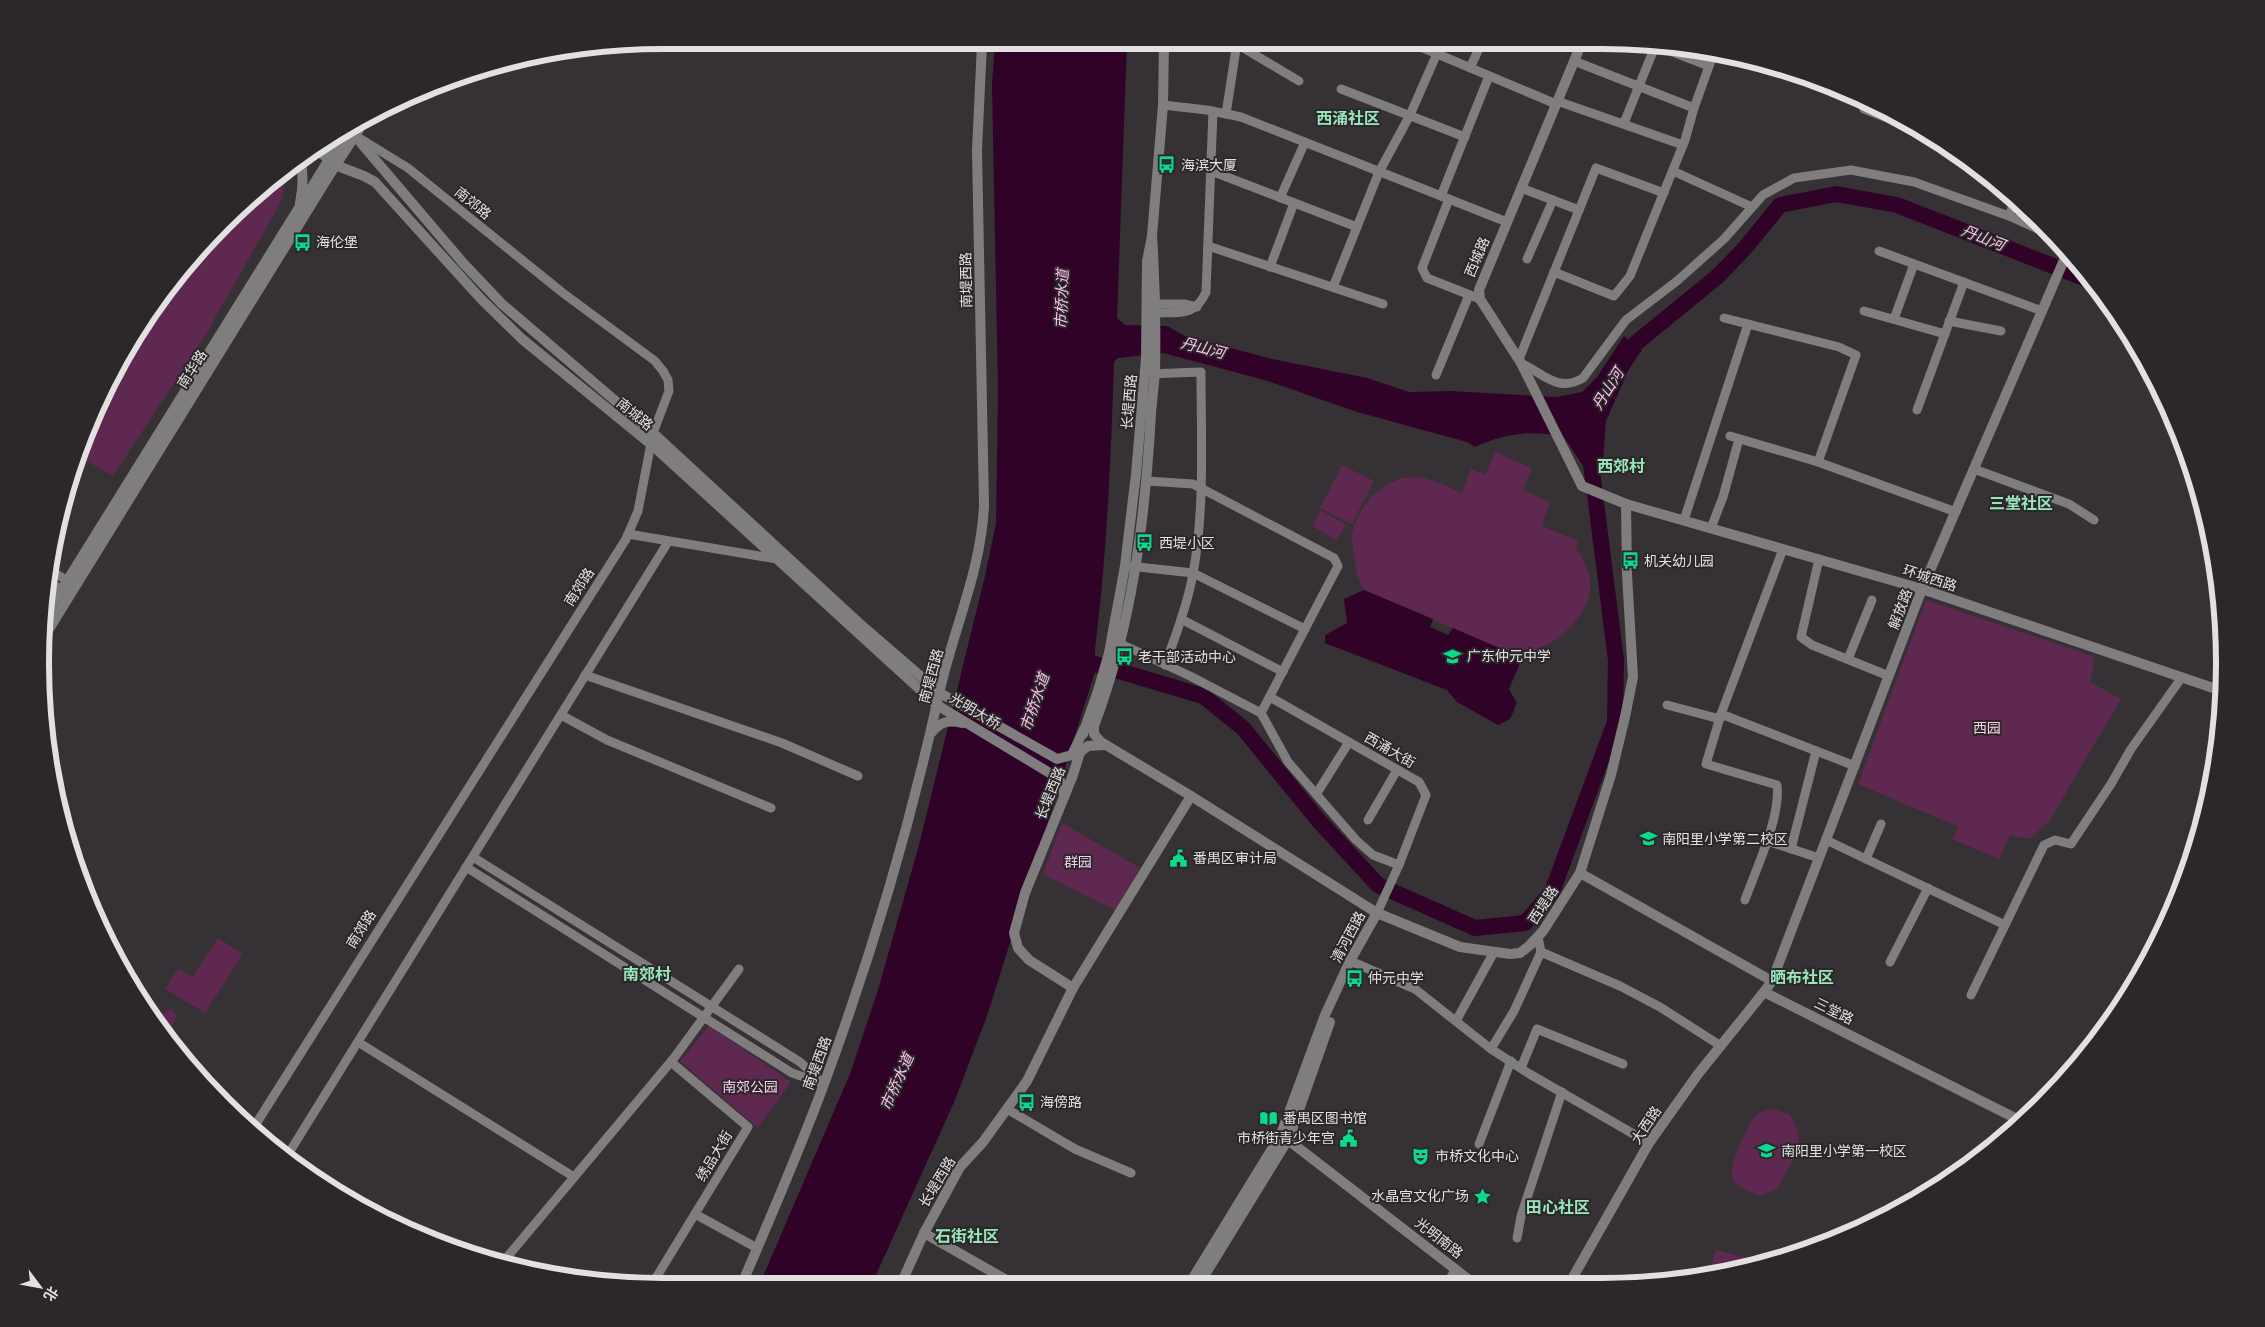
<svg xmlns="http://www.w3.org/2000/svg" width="2265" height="1327" viewBox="0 0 2265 1327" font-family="Overpass,'Noto Sans SC',sans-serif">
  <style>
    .green { fill: #5f2850 }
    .water { fill: #310227 }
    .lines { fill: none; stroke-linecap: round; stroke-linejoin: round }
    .river { stroke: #310227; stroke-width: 16 }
    .minor { stroke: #7f7d7e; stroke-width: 9 }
    .tertiary { stroke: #7f7d7e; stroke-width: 10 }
    .labels { text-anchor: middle; stroke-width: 4; stroke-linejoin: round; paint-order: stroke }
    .poi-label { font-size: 14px; fill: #e3e0e2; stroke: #2b272a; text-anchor: start }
    .street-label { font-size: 14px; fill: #e3e0e2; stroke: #2b272a }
    .park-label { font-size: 14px; fill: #f7cfea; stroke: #2b272a }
    .water-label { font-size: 15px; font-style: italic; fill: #fdc2ea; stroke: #2b272a }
    .quarter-label { font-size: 16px; font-weight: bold; fill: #98e6b9; stroke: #2b272a }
    .rim { fill: none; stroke: #e3e0e2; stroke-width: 6 }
  </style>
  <rect width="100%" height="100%" fill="#363134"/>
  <!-- green -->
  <g class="green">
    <path d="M 286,168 L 282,200 L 206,334 L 113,476 L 78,456 L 104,388 L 145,317 L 222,223 Z"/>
    <path d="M 1495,452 L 1532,468 L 1523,490 L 1550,502 L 1542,526 L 1578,541 L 1576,548 C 1584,560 1592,575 1590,591 C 1588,610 1568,633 1552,642 C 1542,648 1531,652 1520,657 L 1364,590 C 1358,581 1356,572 1355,561 C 1354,553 1351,543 1352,535 C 1357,507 1382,479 1411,477 C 1429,476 1446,486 1462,493 L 1471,469 L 1485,475 Z"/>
    <path d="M 1342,465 L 1374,481 L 1352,524 L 1320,508 Z"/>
    <path d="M 1321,510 L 1346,525 L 1336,540 L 1312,526 Z"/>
    <path d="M 1926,600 L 2095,657 L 2090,682 L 2121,699 L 2050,820 L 2030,839 L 2010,835 L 1999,859 L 1952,839 L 1959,827 L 1858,784 Z"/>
    <path d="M 1062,823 L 1140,868 L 1115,910 L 1043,874 Z"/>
    <path d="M 218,938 L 243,954 L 205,1013 L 165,989 L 178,969 L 193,977 Z"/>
    <path d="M 171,1009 L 176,1015 C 175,1022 171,1030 164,1031 L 158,1022 L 164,1012 Z"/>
    <path d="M 709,1026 L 791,1082 L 758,1128 L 680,1061 Z"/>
    <path d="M 1772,1109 L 1789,1114 C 1810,1142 1792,1161 1778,1188 L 1759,1196 C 1750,1192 1738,1188 1733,1179 C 1727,1169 1747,1126 1755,1117 C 1759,1112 1766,1110 1772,1109 Z"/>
    <path d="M 1716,1250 L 1762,1262 L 1710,1272 Z"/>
  </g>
  <!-- water -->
  <g class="water">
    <path d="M 1127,43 L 1117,318 L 1125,325 L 1167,326 L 1185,336 L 1272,359 L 1367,378 L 1409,392 L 1451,391 L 1556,397 L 1582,392 L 1597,377 L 1624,336 L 1642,351 L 1632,362 L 1606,421 L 1602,474 L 1586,478 L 1583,466 L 1564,437 C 1531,430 1506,433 1475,447 L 1467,442 L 1357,412 L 1268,381 L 1163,353 L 1118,358 L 1114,362 C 1111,458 1107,553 1095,649 L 1095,658 L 1099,659 L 987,1016 L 955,1100 L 871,1286 L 759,1286 L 850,1074 L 878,990 L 919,845 L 985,576 L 996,523 L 998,391 L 992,85 L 995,44 Z"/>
    <path d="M 1364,590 L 1433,619 L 1430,627 L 1448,635 L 1453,628 L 1520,657 L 1522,659 L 1509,689 L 1517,703 L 1510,719 L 1498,725 L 1457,702 L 1447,690 L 1325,643 L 1325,635 L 1347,623 L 1344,599 Z"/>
  </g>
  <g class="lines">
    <!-- river -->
    <g class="river">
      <path d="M 1623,364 L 1636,343 L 1718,276 L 1744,249 L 1780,205 L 1836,194 L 1897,205 L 2089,280"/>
      <path d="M 1076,666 L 1092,663 L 1203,696 L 1243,728 L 1318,820 L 1378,885 L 1475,928 L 1525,923 L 1552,892 L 1615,722 L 1616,660 L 1590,455"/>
    </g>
    <!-- minor -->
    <g class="minor">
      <path d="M 1409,42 L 1556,104"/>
      <path d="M 1235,43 L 1299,81"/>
      <path d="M 1649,43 L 1709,66"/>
      <path d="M 1574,61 L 1694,108"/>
      <path d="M 1470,68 L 1482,42"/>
      <path d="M 1341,89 L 1465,137"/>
      <path d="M 1557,101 L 1683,145"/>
      <path d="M 1163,105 L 1207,110 L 1241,117 L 1507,222"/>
      <path d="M 1864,109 L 1908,126"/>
      <path d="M 1226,114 L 1236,49 L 1235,43"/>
      <path d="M 1624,123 L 1656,44"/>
      <path d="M 1211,171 L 1357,227"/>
      <path d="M 1673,171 L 1752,207"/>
      <path d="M 1521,188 L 1579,210"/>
      <path d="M 1441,196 L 1489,76"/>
      <path d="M 1280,198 L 1305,142"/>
      <path d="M 1449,199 L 1422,268 L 1427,278 L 1480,299"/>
      <path d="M 2009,216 L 2015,200"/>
      <path d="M 1208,246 L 1383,304"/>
      <path d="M 1879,251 L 2042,311"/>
      <path d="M 1527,259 L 1553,200"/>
      <path d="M 1270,267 L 1294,203"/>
      <path d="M 1554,272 L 1614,296 L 1630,276 L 1685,140 L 1694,108 L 1713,55"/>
      <path d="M 1333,287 L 1379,172 L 1410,115 L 1442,42"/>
      <path d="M 1155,304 L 1184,304 L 1197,307"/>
      <path d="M 1864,311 L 1945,334"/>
      <path d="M 1155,313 C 1179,312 1195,317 1206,292 L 1213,111"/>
      <path d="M 1724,318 L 1839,347 L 1856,355 L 1818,462"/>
      <path d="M 1894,319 L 1914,264"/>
      <path d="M 1949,321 L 2001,331"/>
      <path d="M 1519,359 L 1596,168 L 1664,193"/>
      <path d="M 1521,363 C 1544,374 1558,393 1583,378 L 1626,320 L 1677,281 L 1724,239 L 1763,195 L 1794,178 L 1851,170 L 1914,182 L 2009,216 L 2053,236"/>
      <path d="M 1148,374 L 1201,372 C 1201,439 1205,508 1193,574 C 1187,605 1176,635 1165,665"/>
      <path d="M 1436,375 L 1469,295"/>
      <path d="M 1917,410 L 1964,282"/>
      <path d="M 1730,436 L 1818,462 L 1956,512"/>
      <path d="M 1974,469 L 2069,504 L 2094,520"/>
      <path d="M 1147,481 L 1193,484 L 1334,558 L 1338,566 L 1261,713"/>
      <path d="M 1684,520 L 1748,324"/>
      <path d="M 1711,528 L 1723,497 L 1739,439"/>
      <path d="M 628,534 L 777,559"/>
      <path d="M 1819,559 L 1801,637 L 1812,645 L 1889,676"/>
      <path d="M 1129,566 L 1193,573 L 1305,629"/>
      <path d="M 48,569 L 73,584"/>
      <path d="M 46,580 L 67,593"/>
      <path d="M 1181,619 L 1283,672"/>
      <path d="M 1121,644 L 1190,676 L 1261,713 L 1288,762 L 1356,840 L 1373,855 L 1399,865"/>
      <path d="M 1848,659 L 1872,600"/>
      <path d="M 585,675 L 782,743 L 858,776"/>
      <path d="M 1270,697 L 1419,782 L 1426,795 L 1399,865 L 1377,913"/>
      <path d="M 1667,705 L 1720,719"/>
      <path d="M 1721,714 L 1855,766"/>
      <path d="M 561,715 L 607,740 L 771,808"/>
      <path d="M 1317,793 L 1349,742"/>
      <path d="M 1368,820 L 1397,770"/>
      <path d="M 1826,840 L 2005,925"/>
      <path d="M 1767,841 L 1819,858"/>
      <path d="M 1791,849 L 1816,751"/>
      <path d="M 473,857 L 800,1062 L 821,1081"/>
      <path d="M 1866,859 L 1881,824"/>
      <path d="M 466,867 L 792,1073 L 824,1084"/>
      <path d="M 1745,900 C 1756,869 1781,817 1777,785 L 1706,764 L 1721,714 L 1783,549"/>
      <path d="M 1541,952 L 1620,986 L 1660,1007 L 1721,1046"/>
      <path d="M 1890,962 L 1928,888"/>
      <path d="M 1355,963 L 1415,989 L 1491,1049 L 1528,1073 L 1649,1143"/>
      <path d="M 1971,995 L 2044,845 L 2055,840 L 2071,844 L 2111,784 L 2131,749 L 2182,677"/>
      <path d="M 1456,1021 L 1494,952"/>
      <path d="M 358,1042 L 574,1177"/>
      <path d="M 1491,1049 L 1514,1011 L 1541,952 L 1538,937"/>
      <path d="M 1521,1068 L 1537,1029 L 1623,1064"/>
      <path d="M 1007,1109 L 1075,1149 L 1131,1173"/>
      <path d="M 254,1127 L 626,539 L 638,511 L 653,433 L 669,391 L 668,380 L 663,371 L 655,361 L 563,293 L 408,168 L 356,136"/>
      <path d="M 1479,1144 L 1511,1061"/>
      <path d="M 287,1156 L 668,542"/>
      <path d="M 695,1214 L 757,1248"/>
      <path d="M 1517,1238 L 1521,1216 L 1562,1092"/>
      <path d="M 503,1262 L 674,1058 L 739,969"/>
      <path d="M 651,1286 L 748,1127 L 671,1062"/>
    </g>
    <!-- tertiary -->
    <g class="tertiary">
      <path d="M 1582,42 L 1479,290 L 1480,299 L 1521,363 L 1582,486 L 1626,504 L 1922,589 L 2222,691"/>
      <path d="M 349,129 L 464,264 L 502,304 L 653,433 L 859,623 L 940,693 L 1057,759 L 1072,755 L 1084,729"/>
      <path d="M 316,149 L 335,165 L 364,176 L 375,182 L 482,300 L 522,339 L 652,445 L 937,705 L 1058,778 L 1063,786 L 1064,796"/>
      <path d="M 300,159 C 304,173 303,188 300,203"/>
      <path d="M 1152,236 C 1155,281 1156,327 1155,372 C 1154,386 1152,400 1151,414 C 1145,520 1132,626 1094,726 L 1094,734 L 1101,742 L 1191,796 L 1377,913 L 1460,947 L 1510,954 L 1520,953 L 1529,946 L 1543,931 L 1580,873 L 1611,775 L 1625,717 L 1633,677 L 1627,574 L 1626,504"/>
      <path d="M 44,618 L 348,129"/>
      <path d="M 44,637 L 330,174 L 367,117"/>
      <path d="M 932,732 C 941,721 949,720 963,723"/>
      <path d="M 1083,734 L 1098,691 L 1109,653 L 1125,566 L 1136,474 L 1146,359 L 1147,261 L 1152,236 L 1163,105 L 1164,43"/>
      <path d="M 1080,752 L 1088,746 L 1105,745"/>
      <path d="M 1580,873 L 1772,981"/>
      <path d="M 1073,988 L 1029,960 L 1018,948 L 1014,933 L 1025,893 L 1073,775 L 1081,749"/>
      <path d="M 2021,1121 L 1764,992 L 1772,981 L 1922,589 L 2067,253"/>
      <path d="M 1283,1136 L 1477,1286"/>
      <path d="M 924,1233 L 1017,1286"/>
      <path d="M 741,1286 C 770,1219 799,1152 824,1084 C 871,957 910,826 939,694 C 953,630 981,571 984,506 L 977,150 L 982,44"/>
      <path d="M 900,1286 L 924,1233 L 960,1167 L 983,1142 L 1027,1081 L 1073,988 L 1191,796"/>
      <path d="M 1188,1286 L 1281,1134 L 1325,1015 L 1350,961 L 1377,913"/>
      <path d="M 1198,1286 L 1289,1138 L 1330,1022"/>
      <path d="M 1446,1286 L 1456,1270"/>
      <path d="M 1568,1286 L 1649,1143 L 1698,1074 L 1764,992"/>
    </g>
  </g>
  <!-- icons -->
  <defs>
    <symbol id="bus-bare" viewBox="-9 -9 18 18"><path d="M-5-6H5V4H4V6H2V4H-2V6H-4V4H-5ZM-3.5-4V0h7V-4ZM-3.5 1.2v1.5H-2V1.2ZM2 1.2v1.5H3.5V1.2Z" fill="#0bd98b" stroke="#2b272a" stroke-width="2.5" paint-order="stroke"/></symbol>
    <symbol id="school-bare" viewBox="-9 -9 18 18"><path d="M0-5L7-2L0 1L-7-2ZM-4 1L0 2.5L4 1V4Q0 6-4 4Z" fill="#0bd98b" stroke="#2b272a" stroke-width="2.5" paint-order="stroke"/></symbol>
    <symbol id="civic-bare" viewBox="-9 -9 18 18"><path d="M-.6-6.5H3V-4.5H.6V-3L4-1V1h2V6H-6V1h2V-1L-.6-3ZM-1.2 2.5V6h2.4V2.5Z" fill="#0bd98b" stroke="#2b272a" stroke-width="2.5" paint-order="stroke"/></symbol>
    <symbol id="library-bare" viewBox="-9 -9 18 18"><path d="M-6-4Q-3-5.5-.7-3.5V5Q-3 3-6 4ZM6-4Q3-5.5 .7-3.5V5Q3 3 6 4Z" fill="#0bd98b" stroke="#2b272a" stroke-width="2.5" paint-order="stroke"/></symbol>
    <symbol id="theatre-bare" viewBox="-9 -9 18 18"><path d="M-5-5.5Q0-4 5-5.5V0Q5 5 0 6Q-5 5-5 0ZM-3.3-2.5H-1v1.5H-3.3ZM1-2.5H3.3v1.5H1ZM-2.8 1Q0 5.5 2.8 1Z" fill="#0bd98b" stroke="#2b272a" stroke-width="2.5" paint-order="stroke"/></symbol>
    <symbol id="sight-bare" viewBox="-9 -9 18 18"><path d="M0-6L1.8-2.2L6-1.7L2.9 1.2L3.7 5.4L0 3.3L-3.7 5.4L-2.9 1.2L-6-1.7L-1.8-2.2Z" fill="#0bd98b" stroke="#2b272a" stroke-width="2.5" paint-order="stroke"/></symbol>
  </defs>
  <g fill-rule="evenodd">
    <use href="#bus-bare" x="1154" y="152" width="25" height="25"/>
    <use href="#bus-bare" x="290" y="230" width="25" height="25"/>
    <use href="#bus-bare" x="1132" y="530" width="25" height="25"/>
    <use href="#bus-bare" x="1618" y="548" width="25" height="25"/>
    <use href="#school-bare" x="1440" y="644" width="25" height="25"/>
    <use href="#bus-bare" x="1112" y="644" width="25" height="25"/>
    <use href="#school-bare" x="1636" y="826" width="25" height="25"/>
    <use href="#civic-bare" x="1166" y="846" width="25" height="25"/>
    <use href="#bus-bare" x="1342" y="966" width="25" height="25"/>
    <use href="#bus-bare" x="1014" y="1090" width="25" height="25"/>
    <use href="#library-bare" x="1256" y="1106" width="25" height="25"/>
    <use href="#civic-bare" x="1336" y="1126" width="25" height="25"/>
    <use href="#school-bare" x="1754" y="1138" width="25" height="25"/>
    <use href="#theatre-bare" x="1408" y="1144" width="25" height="25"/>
    <use href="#sight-bare" x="1470" y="1184" width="25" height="25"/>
  </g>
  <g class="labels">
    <!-- poi labels -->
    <g class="poi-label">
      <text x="1181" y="170">海滨大厦</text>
      <text x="316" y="247">海伦堡</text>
      <text x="1159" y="548">西堤小区</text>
      <text x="1644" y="566">机关幼儿园</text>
      <text x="1467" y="661">广东仲元中学</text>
      <text x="1138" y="662">老干部活动中心</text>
      <text x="1662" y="844">南阳里小学第二校区</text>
      <text x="1193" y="863">番禺区审计局</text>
      <text x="1368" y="983">仲元中学</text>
      <text x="1040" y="1107">海傍路</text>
      <text x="1283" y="1123">番禺区图书馆</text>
      <text x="1335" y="1143" text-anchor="end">市桥街青少年宫</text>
      <text x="1781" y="1156">南阳里小学第一校区</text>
      <text x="1435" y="1161">市桥文化中心</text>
      <text x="1469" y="1201" text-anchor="end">水晶宫文化广场</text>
    </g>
    <!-- street labels -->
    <g class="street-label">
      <text transform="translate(473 203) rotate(39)" y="5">南郊路</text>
      <text transform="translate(1477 257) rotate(-67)" y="5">西城路</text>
      <text transform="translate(966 280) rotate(-91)" y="5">南堤西路</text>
      <text transform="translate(192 369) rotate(-58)" y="5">南华路</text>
      <text transform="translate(1129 402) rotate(-85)" y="5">长堤西路</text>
      <text transform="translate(635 414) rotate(39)" y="5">南城路</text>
      <text transform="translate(1930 578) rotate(18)" y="5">环城西路</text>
      <text transform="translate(579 587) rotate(-57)" y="5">南郊路</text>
      <text transform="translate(1900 609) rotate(-69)" y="5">解放路</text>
      <text transform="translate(931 676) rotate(-75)" y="5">南堤西路</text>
      <text transform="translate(975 711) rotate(31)" y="5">光明大桥</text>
      <text transform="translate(1390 750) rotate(30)" y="5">西涌大街</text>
      <text transform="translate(1050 793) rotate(-68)" y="5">长堤西路</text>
      <text transform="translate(1543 905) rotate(-57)" y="5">西堤路</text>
      <text transform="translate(361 929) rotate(-58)" y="5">南郊路</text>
      <text transform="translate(1348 937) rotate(-62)" y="5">清河西路</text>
      <text transform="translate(1834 1011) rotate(26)" y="5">三堂路</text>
      <text transform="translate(817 1063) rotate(-70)" y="5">南堤西路</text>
      <text transform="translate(1646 1125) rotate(-56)" y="5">大西路</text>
      <text transform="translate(714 1156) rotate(-59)" y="5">绣品大街</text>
      <text transform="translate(937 1182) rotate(-59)" y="5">长堤西路</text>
      <text transform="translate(1439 1238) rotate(38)" y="5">光明南路</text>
    </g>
    <!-- park labels -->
    <g class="park-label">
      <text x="1987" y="733">西园</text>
      <text x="1078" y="867">群园</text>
      <text x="750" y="1092">南郊公园</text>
    </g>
    <!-- water labels -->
    <g class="water-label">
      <text transform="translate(1983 238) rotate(21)" y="5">丹山河</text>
      <text transform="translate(1062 299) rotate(-88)" y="5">市桥水道</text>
      <text transform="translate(1203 348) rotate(14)" y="5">丹山河</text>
      <text transform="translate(1608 389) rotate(-58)" y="5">丹山河</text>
      <text transform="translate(1035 702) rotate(-71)" y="5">市桥水道</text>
      <text transform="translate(897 1082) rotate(-66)" y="5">市桥水道</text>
    </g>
    <!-- quarter labels -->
    <g class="quarter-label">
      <text x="1348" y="124">西涌社区</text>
      <text x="1621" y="472">西郊村</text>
      <text x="2021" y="509">三堂社区</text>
      <text x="647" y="980">南郊村</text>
      <text x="1802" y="983">晒布社区</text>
      <text x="1558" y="1213">田心社区</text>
      <text x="967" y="1242">石街社区</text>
    </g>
  </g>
  <!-- crop -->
  <path d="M0 0H2265V1327H0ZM663 49H1602A614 614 0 0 1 2216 663V664A614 614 0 0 1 1602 1278H663A614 614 0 0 1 49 664V663A614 614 0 0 1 663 49Z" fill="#2b272a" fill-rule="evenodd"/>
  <path class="rim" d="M663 49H1602A614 614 0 0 1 2216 663V664A614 614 0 0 1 1602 1278H663A614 614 0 0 1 49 664V663A614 614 0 0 1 663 49Z"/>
  <!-- north arrow -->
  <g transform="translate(40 1287) rotate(122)" stroke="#2b272a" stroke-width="4" paint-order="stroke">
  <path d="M0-4L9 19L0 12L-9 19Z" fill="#e3e0e2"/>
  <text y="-8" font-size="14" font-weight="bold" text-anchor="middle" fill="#e3e0e2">北</text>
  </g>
</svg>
